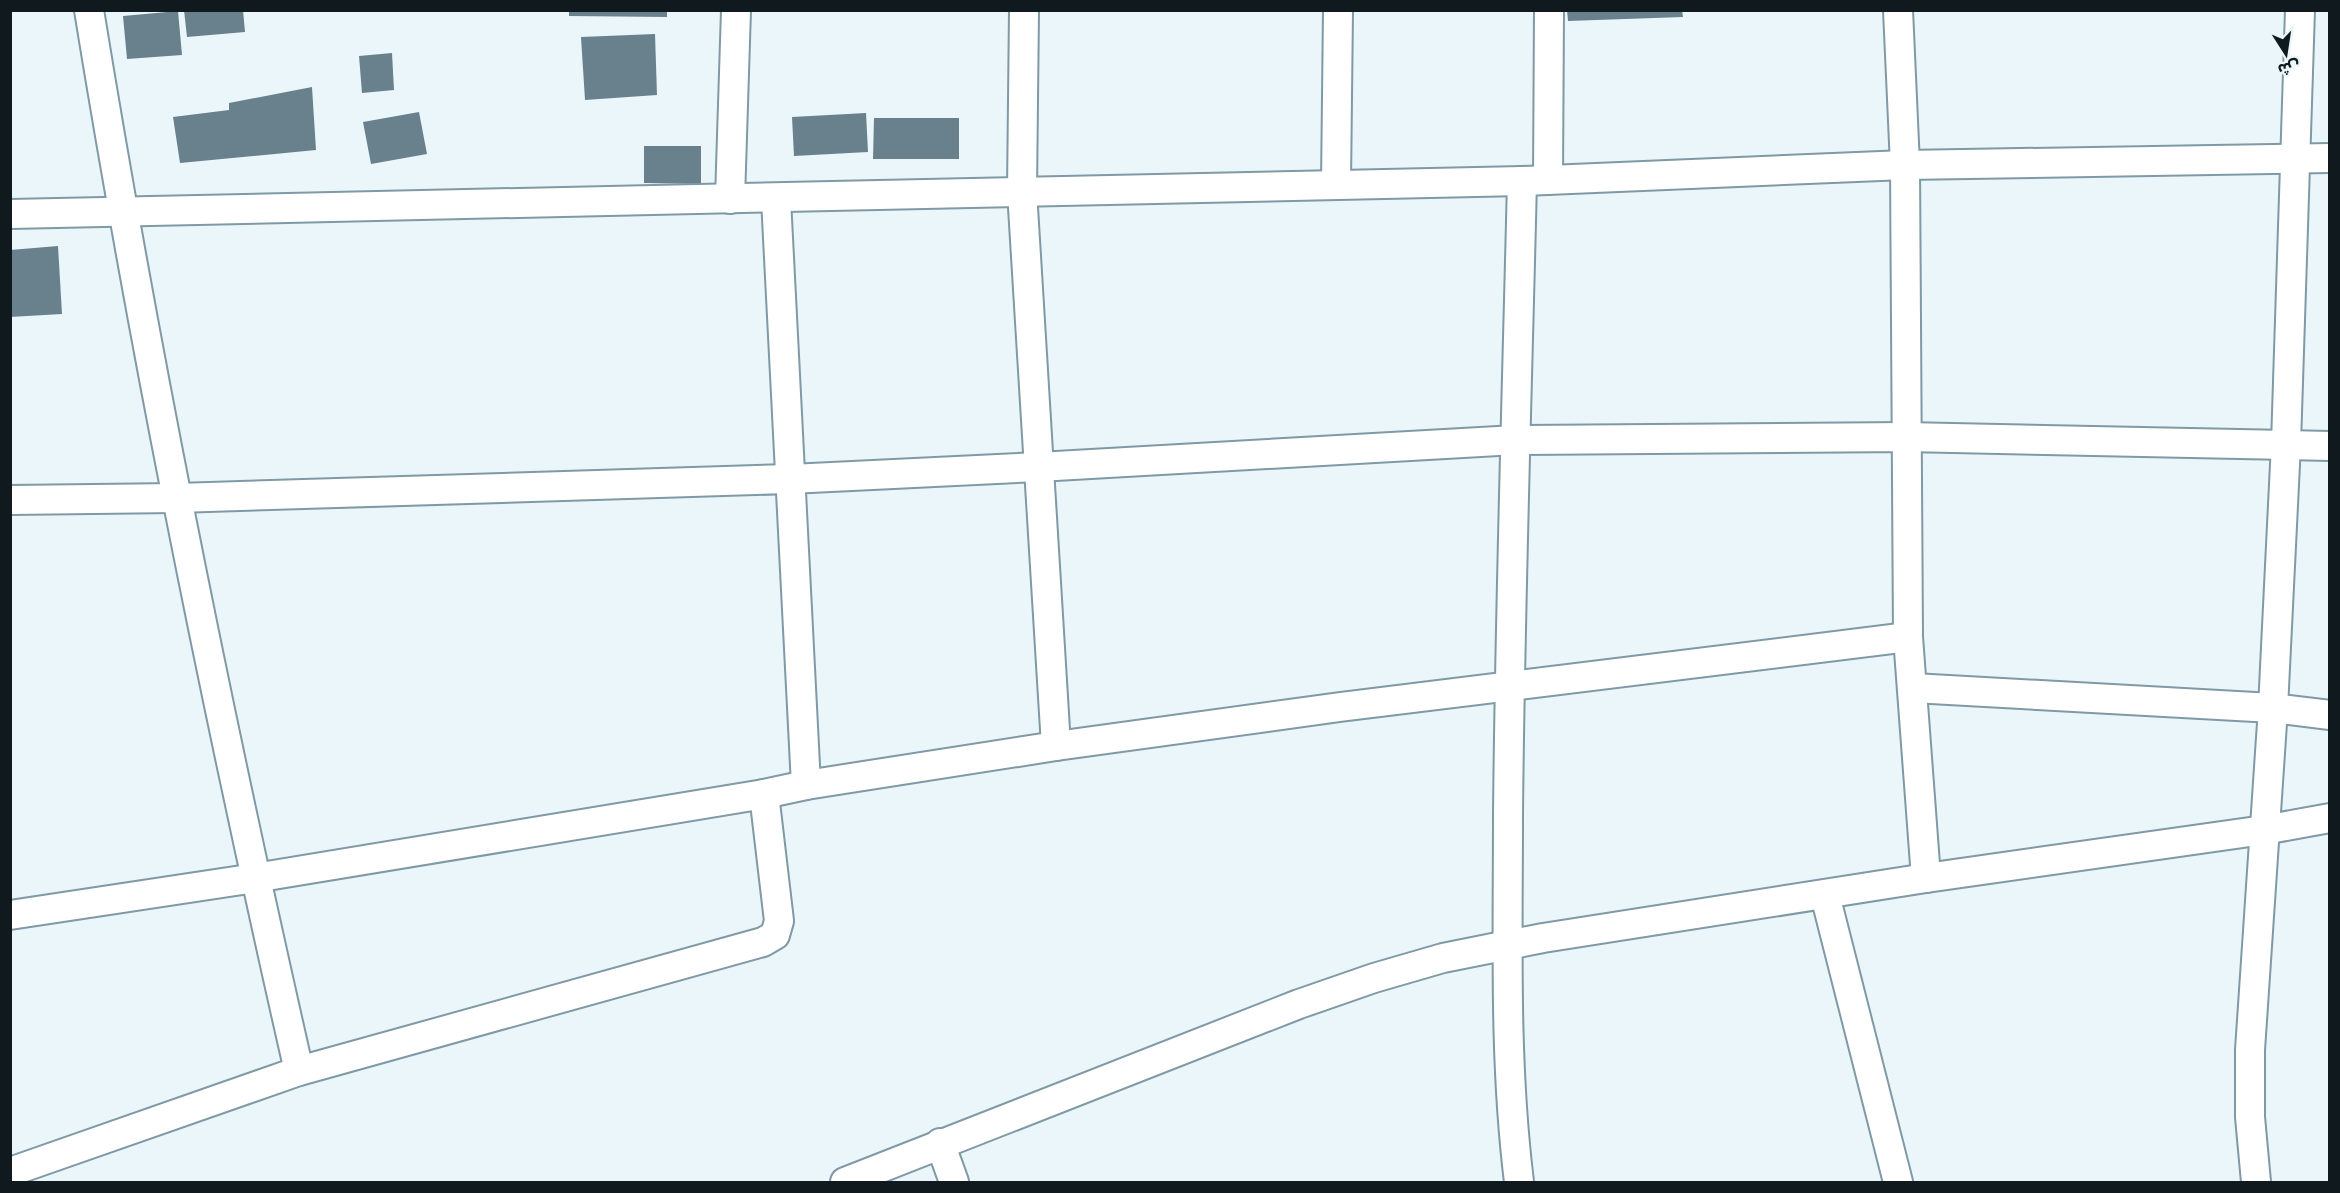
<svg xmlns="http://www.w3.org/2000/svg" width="2340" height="1193" viewBox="0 0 2340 1193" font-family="'Asap Condensed','Noto Sans Arabic',sans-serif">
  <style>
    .building { fill: #68818d }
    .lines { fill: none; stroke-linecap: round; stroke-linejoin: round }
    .street-casing { stroke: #7f99a5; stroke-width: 32 }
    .street { stroke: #fff; stroke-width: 28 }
  </style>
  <rect width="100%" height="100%" fill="#ebf6fb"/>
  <!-- building -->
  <g class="building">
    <path d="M 184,10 L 243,10 L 245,32 L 187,37 Z"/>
    <path d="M 569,10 L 667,10 L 667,17 L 569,16 Z"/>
    <path d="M 1567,10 L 1682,10 L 1683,17 L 1568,21 Z"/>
    <path d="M 178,11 L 182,55 L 127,59 L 123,16 Z"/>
    <path d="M 655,34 L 657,95 L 585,100 L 581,37 Z"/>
    <path d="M 392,53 L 394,90 L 362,93 L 359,56 Z"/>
    <path d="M 312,87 L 316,150 L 180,163 L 173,117 L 229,110 L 229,103 Z"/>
    <path d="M 419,112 L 427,154 L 371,164 L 363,122 Z"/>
    <path d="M 866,113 L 868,152 L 794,156 L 792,117 Z"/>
    <path d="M 874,118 L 959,118 L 959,159 L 873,159 Z"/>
    <path d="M 644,146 L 701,146 L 701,184 L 644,183 Z"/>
    <path d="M 58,246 L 62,314 L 10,317 L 10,250 Z"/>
  </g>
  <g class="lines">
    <defs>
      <g id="street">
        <path d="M 89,10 C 147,366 219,720 299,1071"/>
        <path d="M 1024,10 L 1022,191 L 1056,746"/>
        <path d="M 1898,10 L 1905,165 L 1908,637 L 1926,878"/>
        <path d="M 1548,180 L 1549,10"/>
        <path d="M 1336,184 L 1338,10"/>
        <path d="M 730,199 L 736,10"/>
        <path d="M 776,199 L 806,785"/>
        <path d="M 10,214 L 1522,181 L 1905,165 L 2330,158"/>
        <path d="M 10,500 L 177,498 L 790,479 L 1038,467 L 1516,440 L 1906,437 L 2330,446"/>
        <path d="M 1913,688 L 2273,708 L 2330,715"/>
        <path d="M 1825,895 L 1898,1182"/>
        <path d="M 10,915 L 255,878 L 764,794 L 806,785 L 1056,746 L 1340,707 L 1908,637"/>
        <path d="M 940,1143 L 954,1182"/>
        <path d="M 10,1172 L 299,1071 L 763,942 L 775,935 L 779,921 L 764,794"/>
        <path d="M 845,1182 L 1299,1004 L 1374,978 L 1443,958 L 1543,938 L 1926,878 L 2264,830 L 2330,818"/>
        <path d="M 1519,1182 C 1504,1061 1508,937 1508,815 C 1510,604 1517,392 1522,181"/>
        <path d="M 2256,1182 L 2250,1117 L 2250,1050 L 2273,708 L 2286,444 L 2300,10"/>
      </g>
    </defs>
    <!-- street casing -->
    <use href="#street" class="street-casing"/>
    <!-- street -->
    <use href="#street" class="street"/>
  </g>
  <!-- border -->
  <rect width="2340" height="1193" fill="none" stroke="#101a1e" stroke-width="24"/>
  <!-- north arrow -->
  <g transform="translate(2286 54) rotate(168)" stroke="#ebf6fb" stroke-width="4.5" paint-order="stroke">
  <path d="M0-4.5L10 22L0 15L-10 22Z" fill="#101a1e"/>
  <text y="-9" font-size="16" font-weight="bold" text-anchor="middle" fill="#101a1e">ش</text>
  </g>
</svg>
